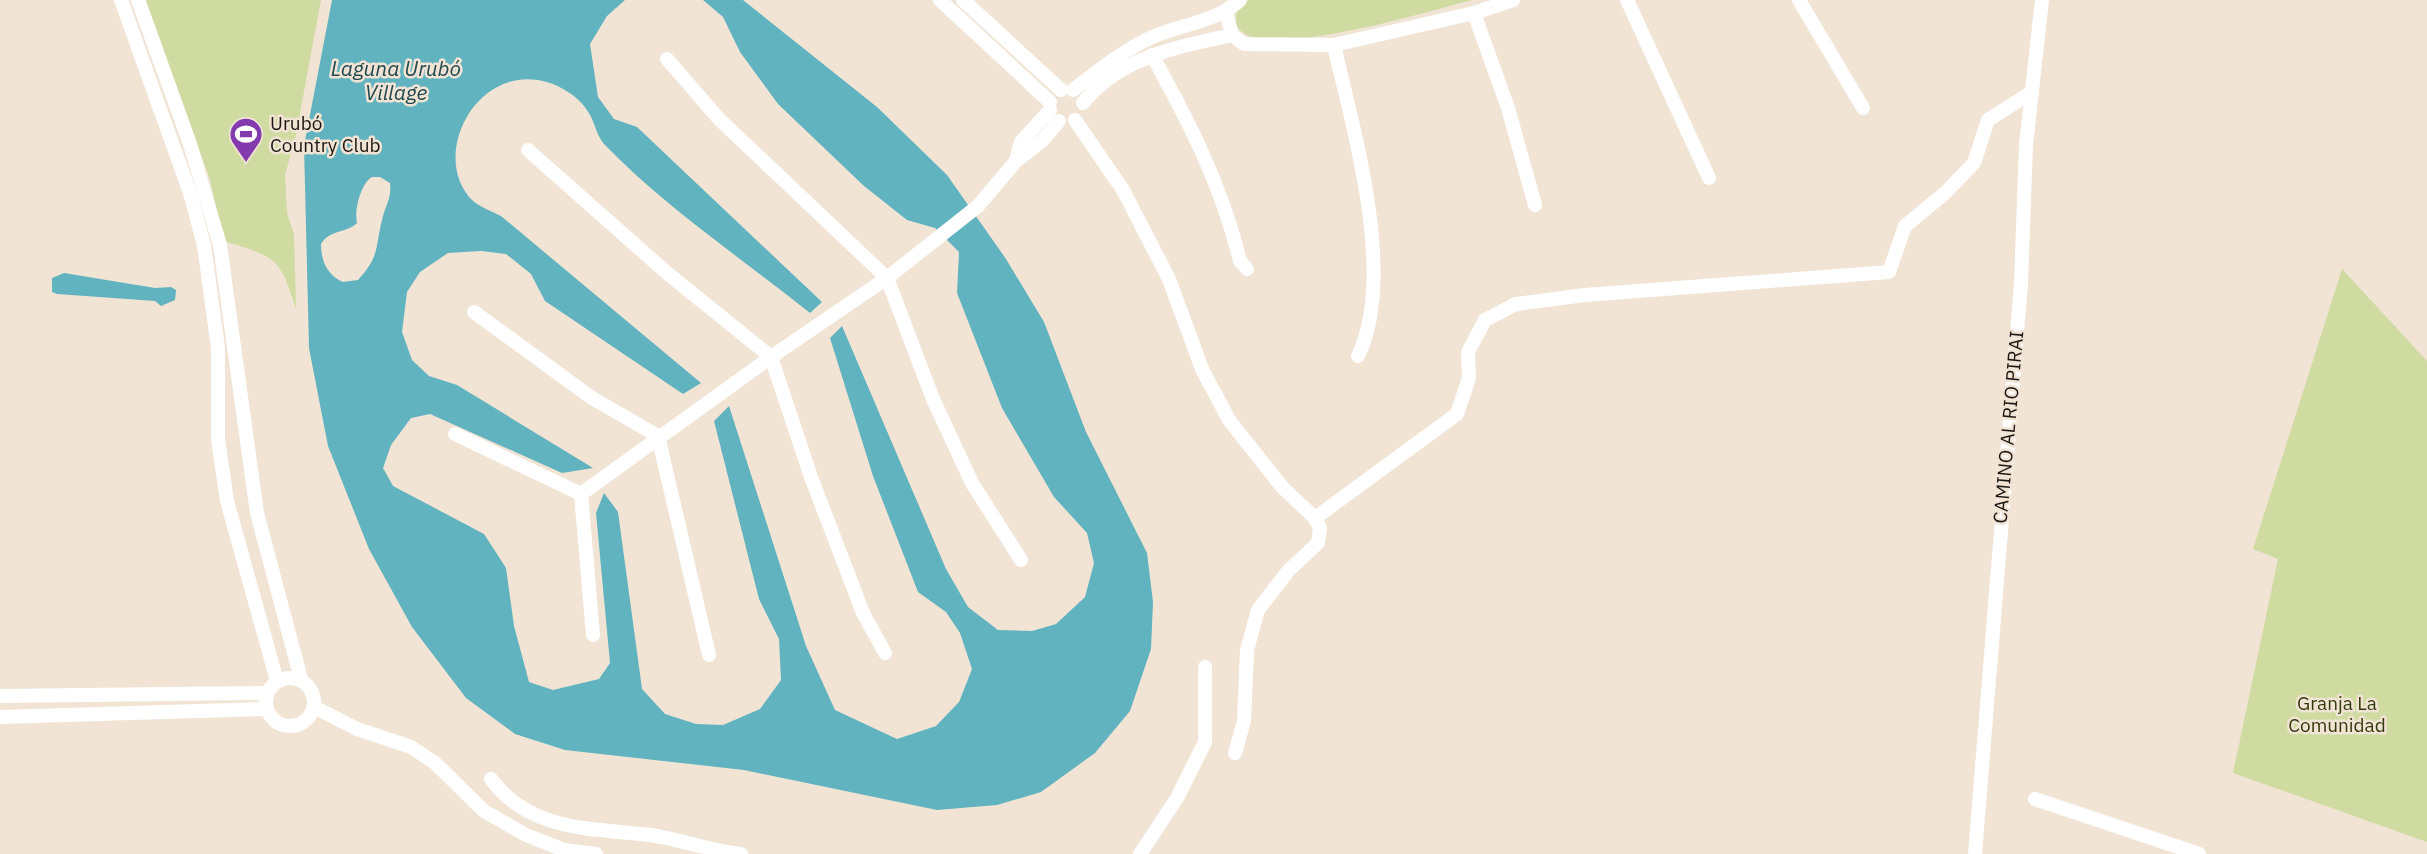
<svg xmlns="http://www.w3.org/2000/svg" width="2427" height="854" viewBox="0 0 2427 854" font-family="'IBM Plex Sans',sans-serif">
  <style>
    .green { fill: #cfdba1 }
    .water { fill: #60b3bf; fill-rule: evenodd }
    .lines { fill: none; stroke-linecap: round; stroke-linejoin: round }
    .minor { stroke: #fff; stroke-width: 14 }
    .labels { text-anchor: middle; stroke-width: 5; stroke-linejoin: round; paint-order: stroke }
    .poi-label { font-size: 19px; fill: #1c1712; stroke: #f1e4d5; text-anchor: start }
    .street-label { font-size: 19px; fill: #1c1712; stroke: #f1e4d5 }
    .park-label { font-size: 19px; fill: #333a0b; stroke: #f1e4d5 }
    .water-label { font-size: 21px; font-style: italic; fill: #21484e; stroke: #f1e4d5 }
  </style>
  <rect width="100%" height="100%" fill="#f1e4d5"/>
  <!-- green -->
  <g class="green">
    <path d="M 146,0 L 321,0 L 296,135 L 285,175 L 287,213 L 294,234 L 296,309 C 279,255 276,258 224,241 L 210,180 Z"/>
    <path d="M 1248,0 L 1472,0 C 1439,8 1244,69 1236,22 C 1235,11 1240,6 1248,0 Z"/>
    <path d="M 2342,269 L 2427,361 L 2427,842 L 2233,773 L 2278,559 L 2253,549 Z"/>
  </g>
  <!-- water -->
  <g class="water">
    <path d="M 332,0 L 625,0 L 607,16 L 590,44 L 598,97 L 614,119 L 637,127 L 822,302 L 810,313 C 740,257 666,208 604,144 C 597,136 595,124 590,115 C 581,97 558,83 538,80 C 472,70 430,159 473,201 C 480,207 493,212 501,216 L 701,383 L 683,394 L 545,301 L 531,274 L 506,254 L 481,251 L 448,253 L 420,272 L 407,292 L 402,332 L 412,360 L 429,376 L 457,385 L 593,468 L 562,473 L 430,414 L 411,418 L 391,445 L 383,468 L 393,486 L 484,534 L 506,568 L 514,626 L 529,682 L 553,690 L 599,679 L 610,663 L 596,513 L 604,493 L 618,512 L 642,689 L 665,714 L 696,724 L 723,725 L 760,709 L 781,680 L 779,639 L 759,599 L 714,421 L 729,406 L 806,646 L 835,710 L 897,739 L 936,726 L 959,702 L 972,669 L 960,633 L 946,612 L 918,592 L 873,476 L 830,338 L 842,326 L 946,569 L 968,607 L 998,630 L 1032,631 L 1056,624 L 1085,597 L 1094,563 L 1087,533 L 1054,497 L 1002,408 L 957,293 L 959,252 L 935,228 L 907,220 L 864,186 L 778,104 L 740,52 L 723,17 L 703,0 L 743,0 L 877,107 L 947,175 L 1006,259 L 1044,322 L 1086,432 L 1147,553 L 1153,602 L 1151,649 L 1130,711 L 1095,753 L 1041,792 L 997,805 L 937,810 L 744,770 L 565,750 L 515,734 L 466,698 L 412,627 L 369,549 L 328,446 L 309,348 L 304,146 ZM 372,177 L 380,177 L 390,183 C 392,198 385,206 382,220 C 375,248 380,256 358,280 L 343,282 C 327,275 321,261 321,244 C 330,229 345,234 357,223 C 354,210 361,183 372,177 Z"/>
    <path d="M 64,273 L 155,288 L 171,287 L 176,290 L 175,300 L 161,306 L 155,301 L 57,294 L 52,292 L 52,278 Z"/>
  </g>
  <g class="lines">
    <!-- minor -->
    <g class="minor">
      <path d="M 121,0 L 190,193 L 204,245 L 218,348 L 218,439 L 227,501 L 277,681"/>
      <path d="M 138,0 L 190,144 L 220,245 L 257,513 L 301,679"/>
      <path d="M 940,0 L 1050,102"/>
      <path d="M 963,0 L 1061,90"/>
      <path d="M 1627,0 L 1709,178"/>
      <path d="M 1799,0 L 1863,108"/>
      <path d="M 1226,13 L 1232,35 L 1244,44 L 1334,45 L 1474,13 L 1513,0"/>
      <path d="M 1474,13 L 1508,108 L 1535,205"/>
      <path d="M 1334,45 C 1353,130 1397,275 1358,356"/>
      <path d="M 1152,55 C 1189,122 1222,186 1240,261 L 1247,269"/>
      <path d="M 667,59 L 719,119 L 887,278 L 933,399 L 972,483 L 1021,560"/>
      <path d="M 1073,90 C 1098,71 1121,52 1150,38 C 1180,24 1215,23 1240,0"/>
      <path d="M 1083,103 C 1120,57 1177,47 1232,35"/>
      <path d="M 1075,120 L 1123,190 L 1169,279 L 1202,369 L 1229,420 L 1283,488 L 1315,518 L 1320,528 L 1318,543 L 1288,571 L 1258,610 L 1247,650 L 1244,721 L 1235,753"/>
      <path d="M 528,150 L 667,273 L 771,357 L 811,477 L 863,613 L 885,653"/>
      <path d="M 1016,161 L 1021,142 L 1050,110"/>
      <path d="M 474,312 L 592,398 L 658,436 L 709,655"/>
      <path d="M 455,434 L 581,494 L 593,635"/>
      <path d="M 581,494 L 771,357 L 887,278 L 978,206 L 1016,161 L 1042,141 L 1059,121"/>
      <path d="M 1315,518 L 1457,414 L 1469,378 L 1468,352 L 1485,320 L 1516,304 L 1585,295 L 1889,272 L 1905,226 L 1946,192 L 1974,163 L 1988,120 L 2032,92"/>
      <circle cx="290" cy="702" r="24"/>
      <path d="M 0,696 L 267,693"/>
      <path d="M 314,707 L 357,729 L 411,747 L 435,763 L 484,811 L 526,835 L 564,850 L 596,854"/>
      <path d="M 0,717 L 266,709"/>
      <path d="M 491,779 C 530,832 592,828 650,835 C 680,839 710,851 741,854"/>
      <path d="M 2035,799 L 2199,854"/>
      <path d="M 1140,854 L 1177,798 L 1205,742 L 1205,667"/>
      <path d="M 1975,854 L 2021,283 L 2026,145 L 2042,0"/>
    </g>
  </g>
  <!-- icons -->
  <defs>
    <symbol id="stadium-pin" viewBox="-11 -11 22 30"><path d="M0 17L-7.5 6A9.5 9.5 0 1 1 7.5 6Z" fill="#833aac" stroke="#f1e4d5"/><path d="M0-5a6.5 5 0 1 0 0 10a6.5 5 0 1 0 0-10ZM-3.5-1.8h7v3.6h-7Z" fill="#fff"/></symbol>
  </defs>
  <g fill-rule="evenodd">
    <use href="#stadium-pin" x="227" y="115" width="38" height="52"/>
  </g>
  <g class="labels">
    <!-- poi labels -->
    <g class="poi-label">
      <text x="270" y="130">Urubó<tspan x="270" dy="22">Country Club</tspan></text>
    </g>
    <!-- street labels -->
    <g class="street-label">
      <text transform="translate(2008 427) rotate(-85)" y="7">CAMINO AL RIO PIRAI</text>
    </g>
    <!-- park labels -->
    <g class="park-label">
      <text x="2337" y="710">Granja La<tspan x="2337" dy="22">Comunidad</tspan></text>
    </g>
    <!-- water labels -->
    <g class="water-label">
      <text x="396" y="76">Laguna Urubó<tspan x="396" dy="24">Village</tspan></text>
    </g>
  </g>
</svg>
